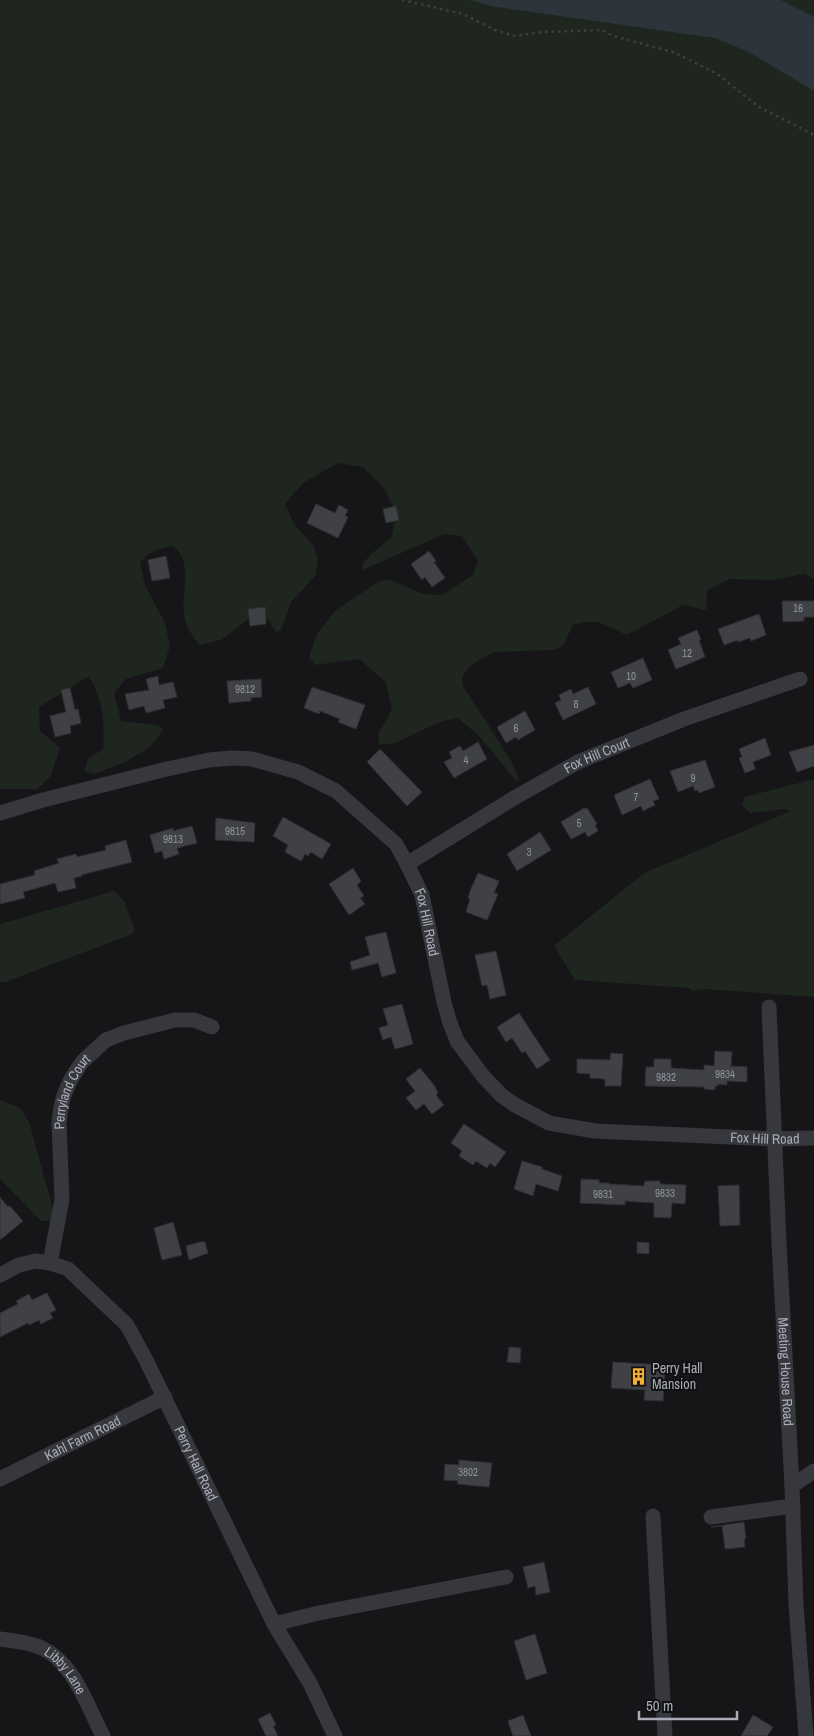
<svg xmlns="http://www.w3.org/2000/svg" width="814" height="1736" viewBox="0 0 814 1736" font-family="'Archivo Narrow',sans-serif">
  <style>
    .green { fill: #1e261f }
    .water { fill: #2c353c }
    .building { fill: #404145; stroke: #303034 }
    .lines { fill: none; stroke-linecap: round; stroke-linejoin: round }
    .path { stroke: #3d3f44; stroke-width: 2.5; stroke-dasharray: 2.5 4; stroke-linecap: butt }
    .minor { stroke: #37383d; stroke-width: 15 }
    .labels { text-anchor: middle; stroke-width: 4; stroke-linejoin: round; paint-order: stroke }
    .number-label { font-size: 11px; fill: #8e929b }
    .street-label { font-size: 14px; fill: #a8adb8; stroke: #111113 }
    .poi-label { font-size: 14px; fill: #a8adb8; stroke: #111113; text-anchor: start }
  </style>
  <rect width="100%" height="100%" fill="#161618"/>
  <!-- green -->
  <g class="green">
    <path d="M 0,0 L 814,0 L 814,579 L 804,574 L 771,580 L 729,579 L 707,591 L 706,610 L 683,605 L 627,635 C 605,625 597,617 573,625 L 563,646 L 552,650 L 493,652 L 470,666 L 462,677 L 463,686 L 510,759 L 519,779 L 516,781 L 479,736 L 458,718 L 442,721 L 395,743 L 379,745 L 378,734 L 392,710 L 386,682 L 359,659 L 315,665 L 309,657 L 317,634 L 336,610 L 378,582 L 389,579 L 423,594 L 442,595 L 473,575 L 478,561 L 462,536 L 444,534 L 363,570 L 362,565 L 370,555 L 392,537 L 396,512 L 384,488 L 363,467 L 338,463 L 303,483 L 285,504 L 294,524 L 314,546 L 318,559 L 316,575 L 291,602 L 281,630 L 276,632 L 268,619 L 260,616 L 247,620 L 221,640 L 200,645 C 192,636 185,626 184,614 C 181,590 194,564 173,546 C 160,548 148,551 140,563 L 145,585 L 165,623 L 170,646 L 163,668 L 126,679 L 114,693 L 121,721 L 158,725 L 163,730 L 150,747 L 125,762 L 94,774 L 84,771 L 88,759 L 103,749 C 105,721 103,701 89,676 L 39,707 L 40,731 L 60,748 L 51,776 L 37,789 L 0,789 Z"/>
    <path d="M 814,779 L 814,997 L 704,989 L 692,991 L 689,988 L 575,980 L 554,946 L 644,873 L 791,811 L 785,809 L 750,813 L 742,805 L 745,797 Z"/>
    <path d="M 114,891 L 124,901 L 135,930 L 130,935 L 5,982 L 0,982 L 0,924 Z"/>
    <path d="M 0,1100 L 20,1108 L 29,1122 L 54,1212 L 52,1221 L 41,1221 L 0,1179 Z"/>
  </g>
  <!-- water -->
  <path class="water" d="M 471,0 L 781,0 L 814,17 L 814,91 L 749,52 L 715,38 L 491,6 Z"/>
  <!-- building -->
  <g class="building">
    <path d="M 316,504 L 335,513 L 339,505 L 348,510 L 345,516 L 348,517 L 338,538 L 307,523 Z"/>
    <path d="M 396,506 L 399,520 L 386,523 L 383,509 Z"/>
    <path d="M 429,551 L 436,561 L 434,562 L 445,578 L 432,587 L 425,577 L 422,580 L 411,564 Z"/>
    <path d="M 166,556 L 170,578 L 152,581 L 148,560 Z"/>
    <path d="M 782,601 L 814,601 L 814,617 L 804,617 L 804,621 L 783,622 Z"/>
    <path d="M 265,607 L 266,624 L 250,626 L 248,609 Z"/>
    <path d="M 759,614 L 766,635 L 751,641 L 750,638 L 738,642 L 738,640 L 724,645 L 718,629 Z"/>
    <path d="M 697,630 L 701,640 L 699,640 L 705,657 L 676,669 L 668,650 L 681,644 L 678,638 Z"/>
    <path d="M 643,658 L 652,680 L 633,688 L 630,683 L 618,688 L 611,672 Z"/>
    <path d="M 158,676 L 159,685 L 173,682 L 177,697 L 163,700 L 165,708 L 146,713 L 144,706 L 129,710 L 125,694 L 149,690 L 146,679 Z"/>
    <path d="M 261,679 L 262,697 L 251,698 L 251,701 L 229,703 L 227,681 Z"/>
    <path d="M 312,687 L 365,705 L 356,729 L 338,722 L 340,719 L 320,711 L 319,714 L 304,708 Z"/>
    <path d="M 588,687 L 596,704 L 563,720 L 555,703 L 561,700 L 559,695 L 571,689 L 573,694 Z"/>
    <path d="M 70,688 L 75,710 L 78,709 L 81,723 L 70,726 L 71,733 L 55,737 L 50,716 L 66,712 L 61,690 Z"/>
    <path d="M 525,711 L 535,730 L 518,740 L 516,737 L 506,743 L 497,727 Z"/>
    <path d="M 765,738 L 771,755 L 753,762 L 755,769 L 745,773 L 739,758 L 742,757 L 739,749 Z"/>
    <path d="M 478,742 L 487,759 L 454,778 L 444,762 L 452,758 L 449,752 L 460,746 L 463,751 Z"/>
    <path d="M 814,745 L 814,766 L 797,772 L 789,752 Z"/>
    <path d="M 380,749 L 422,792 L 407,806 L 367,762 Z"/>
    <path d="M 705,760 L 715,787 L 699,793 L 698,790 L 695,791 L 693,786 L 678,792 L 670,771 Z"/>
    <path d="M 650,779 L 659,799 L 653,801 L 655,805 L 643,811 L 641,806 L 622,815 L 614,795 Z"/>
    <path d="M 584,808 L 585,809 L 587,808 L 597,824 L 595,825 L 598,831 L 588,837 L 585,832 L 571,839 L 561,822 Z"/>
    <path d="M 283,817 L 331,844 L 322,859 L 311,852 L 308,856 L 305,854 L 301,861 L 285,852 L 288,845 L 273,836 Z"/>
    <path d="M 216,818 L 255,823 L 254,842 L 215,840 Z"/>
    <path d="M 192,826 L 197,843 L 177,848 L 179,854 L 164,859 L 162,851 L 155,853 L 150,835 L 173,828 L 173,831 Z"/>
    <path d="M 540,832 L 551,850 L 517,871 L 507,854 Z"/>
    <path d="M 126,840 L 132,862 L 81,875 L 82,876 L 74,878 L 76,888 L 58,892 L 55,883 L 23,892 L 25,898 L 0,904 L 0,884 L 35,875 L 34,871 L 59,863 L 57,859 L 76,854 L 77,857 L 106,850 L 105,846 Z"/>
    <path d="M 353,868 L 361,881 L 357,885 L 364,896 L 360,898 L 365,904 L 349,915 L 329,884 Z"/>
    <path d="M 478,873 L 499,881 L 494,893 L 498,894 L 487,920 L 466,912 L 470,899 L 468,898 L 470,891 Z"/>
    <path d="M 386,932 L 396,973 L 382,977 L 378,963 L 352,970 L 350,962 L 370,955 L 365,937 Z"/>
    <path d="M 496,951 L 506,995 L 490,999 L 487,985 L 482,986 L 475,955 Z"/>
    <path d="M 402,1004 L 413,1044 L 395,1049 L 391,1037 L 383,1040 L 379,1028 L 388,1025 L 383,1009 Z"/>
    <path d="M 519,1013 L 550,1060 L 537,1069 L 525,1051 L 522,1053 L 512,1038 L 506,1042 L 497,1027 Z"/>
    <path d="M 715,1051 L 732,1052 L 731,1066 L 747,1067 L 747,1082 L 727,1081 L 727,1085 L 718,1084 L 718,1086 L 715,1086 L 715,1090 L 704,1089 L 704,1087 L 645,1086 L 646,1067 L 654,1067 L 654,1059 L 671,1059 L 671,1068 L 704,1070 L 704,1065 L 714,1066 Z"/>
    <path d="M 611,1053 L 623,1054 L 621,1086 L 605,1086 L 605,1079 L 590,1078 L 590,1074 L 577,1073 L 577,1059 L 610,1060 Z"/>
    <path d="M 420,1068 L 434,1085 L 438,1093 L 436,1095 L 444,1105 L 432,1114 L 424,1104 L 416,1110 L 406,1098 L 415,1091 L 406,1079 Z"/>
    <path d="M 464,1124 L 506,1152 L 495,1167 L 490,1163 L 487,1168 L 476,1161 L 473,1165 L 459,1156 L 462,1151 L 451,1143 Z"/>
    <path d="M 522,1161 L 542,1167 L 542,1169 L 562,1176 L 558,1191 L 536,1184 L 533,1196 L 514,1189 Z"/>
    <path d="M 581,1179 L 599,1180 L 599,1183 L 609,1183 L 609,1184 L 644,1186 L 645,1181 L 660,1181 L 660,1184 L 686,1185 L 685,1204 L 672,1203 L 671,1218 L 654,1217 L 654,1203 L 625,1201 L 625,1205 L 580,1203 Z"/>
    <path d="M 739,1185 L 740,1225 L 720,1226 L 718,1186 Z"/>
    <path d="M 0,1197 L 8,1207 L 10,1206 L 23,1221 L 0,1240 Z"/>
    <path d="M 173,1222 L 182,1255 L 162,1260 L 154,1228 Z"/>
    <path d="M 200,1242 L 205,1242 L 208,1253 L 189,1260 L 186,1246 Z"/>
    <path d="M 637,1242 L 649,1243 L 649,1254 L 637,1253 Z"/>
    <path d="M 47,1293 L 56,1310 L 50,1313 L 53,1318 L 41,1324 L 39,1320 L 29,1325 L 28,1323 L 0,1337 L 0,1313 L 18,1304 L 16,1301 L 29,1294 L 32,1300 Z"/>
    <path d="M 509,1347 L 521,1348 L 520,1363 L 507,1362 Z"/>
    <path d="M 613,1362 L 665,1365 L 663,1401 L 644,1400 L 645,1390 L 611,1388 Z"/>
    <path d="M 459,1460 L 492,1463 L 489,1487 L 457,1484 L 458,1481 L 444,1480 L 445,1464 L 459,1465 Z"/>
    <path d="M 744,1522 L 746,1539 L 744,1539 L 745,1547 L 725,1549 L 722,1526 L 711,1527 Z"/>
    <path d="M 544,1562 L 550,1592 L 536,1595 L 535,1586 L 528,1588 L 523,1567 Z"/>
    <path d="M 535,1634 L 547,1673 L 526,1680 L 514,1641 Z"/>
    <path d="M 270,1713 L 276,1725 L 273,1726 L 278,1736 L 266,1736 L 258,1719 Z"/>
    <path d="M 523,1715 L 531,1736 L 513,1736 L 508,1721 Z"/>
    <path d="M 753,1715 L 773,1727 L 767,1736 L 741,1736 Z"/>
  </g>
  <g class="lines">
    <!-- path -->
    <path class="path" d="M 402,0 L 463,14 L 495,30 L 515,36 L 543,32 L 602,30 L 613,36 L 673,52 L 716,73 L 759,107 L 814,135"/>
    <!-- minor -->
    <g class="minor">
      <path id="s1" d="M 0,813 L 43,800 L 167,769 L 209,760 L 232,758 L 252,759 L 298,772 L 336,791 L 396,844 L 407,864 L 422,895 L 444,1002 L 450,1023 L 457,1041 L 483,1076 L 502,1096 L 515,1105 L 549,1123 L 595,1131 L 774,1139 L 814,1138"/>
      <path id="s2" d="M 407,864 L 514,798 L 578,762 L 684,719 L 800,679"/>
      <path id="s3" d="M 769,1007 L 779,1242 L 792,1486 L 796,1604 L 806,1736"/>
      <path id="s4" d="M 50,1263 L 62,1199 L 59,1123 L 61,1107 L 64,1095 L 71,1079 L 82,1062 L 106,1040 L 124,1033 L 175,1020 L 194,1020 L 212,1027"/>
      <path id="s5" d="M 0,1275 L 19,1265 L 36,1261 L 50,1263 L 68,1269 L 127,1325 L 147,1362 L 274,1624 L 310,1683 L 335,1736"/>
      <path id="s6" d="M 0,1479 L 165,1397"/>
      <path d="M 792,1486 L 814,1471"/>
      <path d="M 653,1516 L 665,1736"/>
      <path d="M 711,1517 L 793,1506"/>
      <path d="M 274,1624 L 319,1613 L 506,1577"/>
      <path id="s7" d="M 0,1639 C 14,1641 29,1642 42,1648 C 75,1664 87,1706 103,1736"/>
    </g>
  </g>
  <!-- icons -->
  <defs>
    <symbol id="building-bare" viewBox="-9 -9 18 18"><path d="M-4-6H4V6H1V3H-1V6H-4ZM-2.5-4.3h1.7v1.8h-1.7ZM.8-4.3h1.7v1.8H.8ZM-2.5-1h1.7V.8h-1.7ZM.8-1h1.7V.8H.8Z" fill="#f2b134" stroke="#111113" stroke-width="2.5" paint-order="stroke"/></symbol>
  </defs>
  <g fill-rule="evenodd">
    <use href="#building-bare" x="626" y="1364" width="25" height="25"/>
  </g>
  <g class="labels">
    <!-- number labels -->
    <g class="number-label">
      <text x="798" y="612">16</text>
      <text x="687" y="657">12</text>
      <text x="631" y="680">10</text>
      <text x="245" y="693">9812</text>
      <text x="576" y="708">8</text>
      <text x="516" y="732">6</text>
      <text x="466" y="764">4</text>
      <text x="693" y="782">9</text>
      <text x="636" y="801">7</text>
      <text x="579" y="827">5</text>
      <text x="235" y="835">9815</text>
      <text x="173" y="843">9813</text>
      <text x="529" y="856">3</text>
      <text x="725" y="1078">9834</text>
      <text x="666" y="1081">9832</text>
      <text x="665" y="1197">9833</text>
      <text x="603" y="1198">9831</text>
      <text x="468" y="1476">3802</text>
    </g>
    <!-- street labels -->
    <g class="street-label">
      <text dy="5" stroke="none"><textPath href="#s2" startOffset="219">Fox Hill Court</textPath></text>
      <text dy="5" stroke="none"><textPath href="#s1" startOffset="514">Fox Hill Road</textPath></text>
      <text dy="5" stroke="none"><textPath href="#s4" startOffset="175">Perryland Court</textPath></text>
      <text dy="5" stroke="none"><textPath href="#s1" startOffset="979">Fox Hill Road</textPath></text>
      <text dy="5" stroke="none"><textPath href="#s3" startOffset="365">Meeting House Road</textPath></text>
      <text dy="5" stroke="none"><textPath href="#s6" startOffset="92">Kahl Farm Road</textPath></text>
      <text dy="5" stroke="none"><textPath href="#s5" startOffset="308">Perry Hall Road</textPath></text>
      <text dy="5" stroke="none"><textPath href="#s7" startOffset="76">Libby Lane</textPath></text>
    </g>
    <!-- poi labels -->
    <g class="poi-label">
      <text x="652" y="1373">Perry Hall<tspan x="652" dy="16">Mansion</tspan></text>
    </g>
  </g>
  <!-- scale -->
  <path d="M639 1711v8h98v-8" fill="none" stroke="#a8adb8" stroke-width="2.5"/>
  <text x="646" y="1711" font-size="15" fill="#a8adb8" stroke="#111113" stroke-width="4" paint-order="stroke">50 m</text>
</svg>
